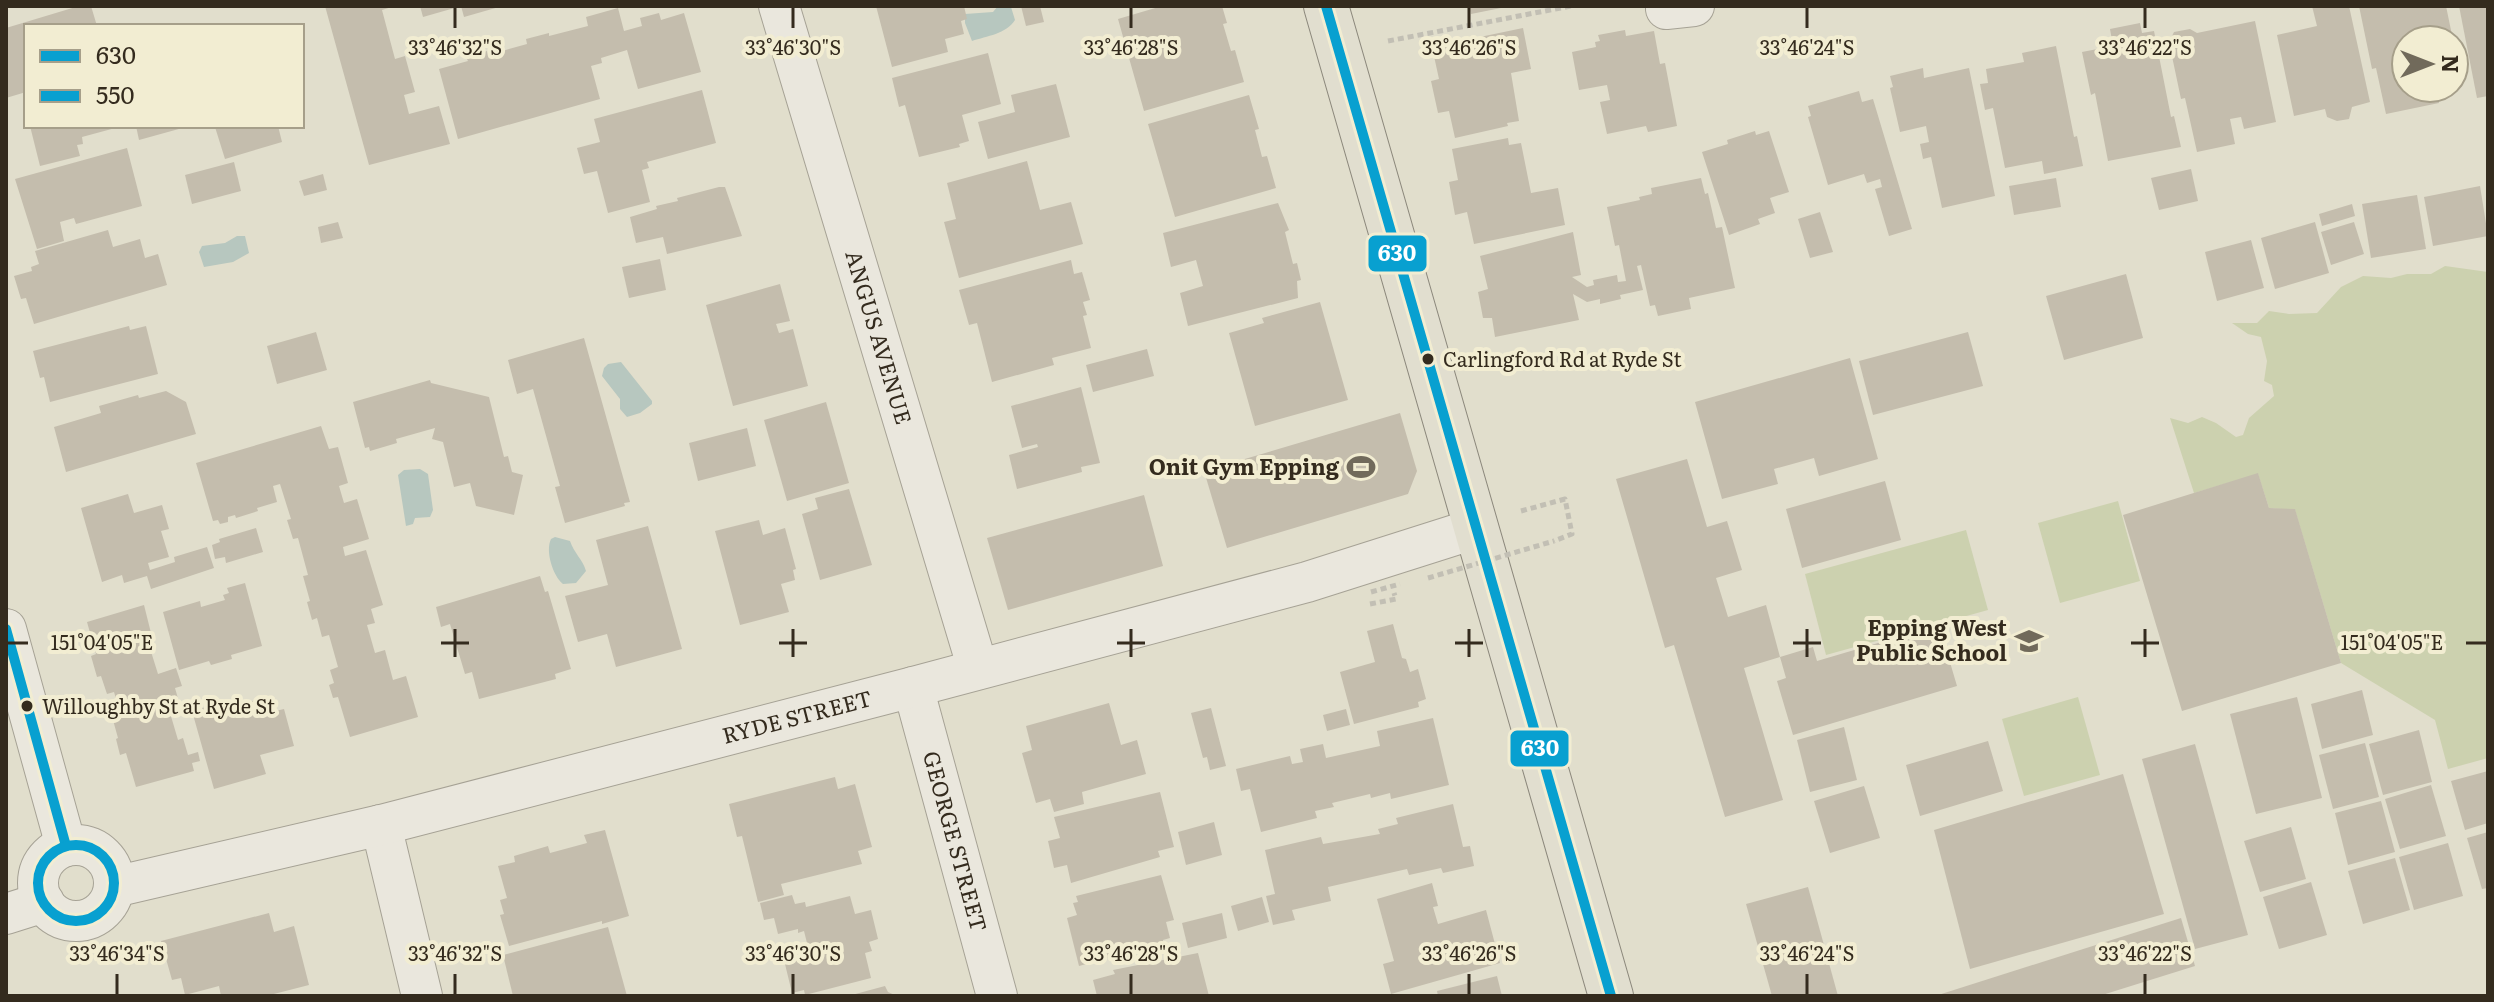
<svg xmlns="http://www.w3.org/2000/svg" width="2494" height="1002" viewBox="0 0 2494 1002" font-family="Literata,serif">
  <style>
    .green { fill: #ccd1af }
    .water { fill: #b7c7bf }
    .building { fill: #c4bdad }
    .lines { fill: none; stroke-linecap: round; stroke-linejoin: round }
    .street-casing { stroke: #a6a295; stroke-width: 42 }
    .primary-casing { stroke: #8c887c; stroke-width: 46 }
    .path { stroke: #c2bfb4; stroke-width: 5; stroke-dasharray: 6 4; stroke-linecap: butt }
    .street { stroke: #eae7dd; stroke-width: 40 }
    .primary { stroke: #e1decf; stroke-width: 44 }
    .path-bridge { stroke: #c2bfb4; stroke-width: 5; stroke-dasharray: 6 4; stroke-linecap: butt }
    .bus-1-casing { stroke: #f2edd2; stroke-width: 16 }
    .bus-2-casing { stroke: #f2edd2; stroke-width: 16 }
    .bus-1 { stroke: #08a0d0; stroke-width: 10 }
    .bus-2 { stroke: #08a0d0; stroke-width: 10 }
    .ticks { fill: none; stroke: #342b1e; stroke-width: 3 }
    .bus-dot { fill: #342b1e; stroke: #f2edd2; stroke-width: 3 }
    .labels { text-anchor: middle; stroke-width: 8; stroke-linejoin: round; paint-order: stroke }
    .bus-label { font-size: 20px; fill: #342b1e; stroke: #f2edd2; text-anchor: start }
    .street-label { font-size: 22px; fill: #342b1e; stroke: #f2edd2 }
    .poi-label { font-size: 22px; font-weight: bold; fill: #342b1e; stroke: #f2edd2; text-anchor: end }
    .ticks-label { font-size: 20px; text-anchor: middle; fill: #342b1e; stroke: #f2edd2; stroke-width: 8; stroke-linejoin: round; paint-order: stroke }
    .line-badge { stroke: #f2edd2; stroke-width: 3 }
    .badge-label { font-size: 22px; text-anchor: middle; font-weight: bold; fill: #fff }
  </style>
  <rect width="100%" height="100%" fill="#e1decc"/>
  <!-- green -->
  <g class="green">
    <path d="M 2445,266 L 2488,272 L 2488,758 L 2448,769 L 2435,720 L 2341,663 L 2295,510 L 2269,508 L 2258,474 L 2194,493 L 2170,418 L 2188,423 L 2202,417 L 2216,423 L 2236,437 L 2243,435 L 2249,418 L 2274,396 L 2272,385 L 2264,381 L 2267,361 L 2261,337 L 2248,334 L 2232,323 L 2257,323 L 2269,311 L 2289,314 L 2317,313 L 2341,287 L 2363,276 L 2391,278 L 2407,274 L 2431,274 Z"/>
    <path d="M 2118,501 L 2140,581 L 2060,603 L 2038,523 Z"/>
    <path d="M 1966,530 L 1988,610 L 1826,655 L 1805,574 Z"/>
    <path d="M 2078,697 L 2100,775 L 2024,796 L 2002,719 Z"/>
  </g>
  <!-- water -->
  <g class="water">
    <path d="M 998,6 L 1011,7 L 1015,20 C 1006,34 987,36 972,41 L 965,23 L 965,14 L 993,12 Z"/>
    <path d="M 237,236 L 245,236 L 249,253 L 233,262 L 204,267 L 199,252 L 202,246 L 225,243 Z"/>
    <path d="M 621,362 L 652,401 L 652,404 L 640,413 L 627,417 L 620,409 L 620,399 L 602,376 L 604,368 L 608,364 Z"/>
    <path d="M 420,469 L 428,474 L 433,510 L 430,517 L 415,518 L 413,524 L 406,526 L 398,475 L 404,470 Z"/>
    <path d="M 555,537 L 570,541 C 574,553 583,560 586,571 L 576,583 L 563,584 C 553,576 545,551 551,539 Z"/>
  </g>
  <!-- building -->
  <g class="building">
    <path d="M 79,6 L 91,6 L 97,26 L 26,26 L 26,92 L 6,98 L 6,28 Z"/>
    <path d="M 325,6 L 395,6 L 382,10 L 395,59 L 405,56 L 415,92 L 404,95 L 409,114 L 439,106 L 450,144 L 369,165 Z"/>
    <path d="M 420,6 L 458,6 L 458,7 L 423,17 Z"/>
    <path d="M 461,6 L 499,6 L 499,7 L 464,17 Z"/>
    <path d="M 876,6 L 964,6 L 967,19 L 961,21 L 964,34 L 945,39 L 948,52 L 892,67 Z"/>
    <path d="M 1021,6 L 1040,6 L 1044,22 L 1026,26 Z"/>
    <path d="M 1162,6 L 1222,6 L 1227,23 L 1223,24 L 1231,51 L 1235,50 L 1244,82 L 1144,111 L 1118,19 Z"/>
    <path d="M 1470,6 L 1506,6 L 1506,7 L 1471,14 Z"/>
    <path d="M 2312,6 L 2349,6 L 2370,102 L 2352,107 L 2349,119 L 2337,121 L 2327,117 L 2325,109 L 2294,116 L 2277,35 L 2317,26 Z"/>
    <path d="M 2359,6 L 2446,6 L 2453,40 L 2406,40 L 2406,88 L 2436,88 L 2439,103 L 2386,114 L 2376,68 L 2372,69 Z"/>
    <path d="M 2459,6 L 2488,6 L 2488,96 L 2477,98 Z"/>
    <path d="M 618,8 L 624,31 L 642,26 L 640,18 L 659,13 L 661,20 L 684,13 L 701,72 L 638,89 L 627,50 L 601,58 L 602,63 L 591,66 L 600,99 L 458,139 L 439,69 L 468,61 L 466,57 L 487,51 L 488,55 L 527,44 L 526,39 L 549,33 L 549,36 L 588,26 L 586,17 Z"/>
    <path d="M 2255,21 L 2276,122 L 2244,129 L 2241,117 L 2230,119 L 2235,144 L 2197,152 L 2185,98 L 2181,99 L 2169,42 L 2174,32 L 2190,29 L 2197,33 Z"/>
    <path d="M 2140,23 L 2142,33 L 2154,31 L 2171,117 L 2174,116 L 2181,147 L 2108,161 L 2095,93 L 2091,95 L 2082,52 L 2113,46 L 2110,29 Z"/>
    <path d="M 1523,28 L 1531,69 L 1511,73 L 1519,121 L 1507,123 L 1508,126 L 1455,138 L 1449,111 L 1438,113 L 1431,81 L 1439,79 L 1432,47 Z"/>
    <path d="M 1625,30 L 1626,36 L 1654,31 L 1660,64 L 1665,63 L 1677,126 L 1648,132 L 1646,126 L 1607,134 L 1600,102 L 1610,100 L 1607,85 L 1579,90 L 1572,52 L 1596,47 L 1595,42 L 1600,41 L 1598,35 Z"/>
    <path d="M 2056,46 L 2074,137 L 2077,136 L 2083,166 L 2044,174 L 2042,161 L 2005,168 L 1993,108 L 1985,110 L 1980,84 L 1988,83 L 1986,69 L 2024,62 L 2022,53 Z"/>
    <path d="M 988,53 L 1001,104 L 962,115 L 969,141 L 959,144 L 960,147 L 919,157 L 905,105 L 899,107 L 892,78 Z"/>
    <path d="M 1923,68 L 1924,78 L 1969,68 L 1995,196 L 1942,208 L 1931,157 L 1923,159 L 1920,144 L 1929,142 L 1926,126 L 1900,132 L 1890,88 L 1893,87 L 1890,76 Z"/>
    <path d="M 1056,84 L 1070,137 L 988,159 L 978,122 L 1015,112 L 1011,95 Z"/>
    <path d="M 702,90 L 716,143 L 647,162 L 649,168 L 642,170 L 650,202 L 608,213 L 597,171 L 584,174 L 577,148 L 600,142 L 594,119 Z"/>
    <path d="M 1859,91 L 1862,102 L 1873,99 L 1912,229 L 1889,236 L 1875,189 L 1882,187 L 1880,179 L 1867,183 L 1864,174 L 1828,185 L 1808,117 L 1811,116 L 1808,106 Z"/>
    <path d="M 1249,95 L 1259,129 L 1255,130 L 1262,157 L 1267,156 L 1276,188 L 1175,217 L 1148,124 Z"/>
    <path d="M 30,126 L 119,126 L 119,127 L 82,137 L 83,144 L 77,145 L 80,156 L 40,166 Z"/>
    <path d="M 136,126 L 186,126 L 186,127 L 139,140 Z"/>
    <path d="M 217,126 L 278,126 L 282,142 L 225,159 L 215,127 Z"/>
    <path d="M 1755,131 L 1756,135 L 1769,131 L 1789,192 L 1770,198 L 1775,213 L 1758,219 L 1760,224 L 1729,235 L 1702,152 L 1728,144 L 1727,140 Z"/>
    <path d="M 1508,138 L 1509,145 L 1521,143 L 1531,193 L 1558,188 L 1565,225 L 1474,244 L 1467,212 L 1455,215 L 1449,182 L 1458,180 L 1452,149 Z"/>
    <path d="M 127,148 L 142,206 L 76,224 L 74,218 L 60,222 L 64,241 L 37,249 L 15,179 Z"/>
    <path d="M 1027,161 L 1040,210 L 1071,202 L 1083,244 L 959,278 L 944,222 L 956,219 L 947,183 Z"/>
    <path d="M 234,162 L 241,191 L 192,204 L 185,175 Z"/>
    <path d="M 2191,169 L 2198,201 L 2159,210 L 2151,178 Z"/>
    <path d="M 323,174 L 327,190 L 304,196 L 299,181 Z"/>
    <path d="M 1701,178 L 1705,194 L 1708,193 L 1716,228 L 1722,227 L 1735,288 L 1689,298 L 1691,309 L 1658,316 L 1655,305 L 1650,306 L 1641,265 L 1637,266 L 1643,290 L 1620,295 L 1621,299 L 1600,304 L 1600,299 L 1587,302 L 1573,294 L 1579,320 L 1495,337 L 1492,318 L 1483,318 L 1478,292 L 1488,289 L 1480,256 L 1573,232 L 1581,275 L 1572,277 L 1587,287 L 1594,285 L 1593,280 L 1617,275 L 1618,282 L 1626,281 L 1619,245 L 1615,246 L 1607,207 L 1640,200 L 1639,197 L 1652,194 L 1651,188 Z"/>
    <path d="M 2056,178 L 2061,207 L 2014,215 L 2009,186 Z"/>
    <path d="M 2480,186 L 2488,236 L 2433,246 L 2424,197 Z"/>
    <path d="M 719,187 L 725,187 L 742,236 L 667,254 L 663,237 L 636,243 L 630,217 L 657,209 L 656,206 L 678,201 L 677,198 Z"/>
    <path d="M 2417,195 L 2426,249 L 2371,258 L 2362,204 Z"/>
    <path d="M 1278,203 L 1289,230 L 1285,232 L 1293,264 L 1297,263 L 1301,280 L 1297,281 L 1298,298 L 1188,326 L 1180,293 L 1203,286 L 1196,260 L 1171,267 L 1163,233 Z"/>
    <path d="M 2352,204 L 2355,216 L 2322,226 L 2319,214 Z"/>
    <path d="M 1820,212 L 1833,252 L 1810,258 L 1798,219 Z"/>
    <path d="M 338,222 L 343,238 L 321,243 L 318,227 Z"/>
    <path d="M 2315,222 L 2329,273 L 2275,289 L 2261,238 Z"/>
    <path d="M 2354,222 L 2364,254 L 2331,265 L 2321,232 Z"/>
    <path d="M 108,230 L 113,247 L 140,239 L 145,258 L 158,254 L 167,285 L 34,324 L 26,298 L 21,299 L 14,276 L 32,271 L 31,267 L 39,264 L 35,251 Z"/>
    <path d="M 2251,240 L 2264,288 L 2217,301 L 2205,252 Z"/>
    <path d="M 660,259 L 666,290 L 629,298 L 622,267 Z"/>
    <path d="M 1071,260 L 1074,274 L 1082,272 L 1090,300 L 1083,302 L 1087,315 L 1083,316 L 1091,348 L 1052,358 L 1054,365 L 992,382 L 977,323 L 969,325 L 959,290 Z"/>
    <path d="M 2126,274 L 2143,338 L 2064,360 L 2046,296 Z"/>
    <path d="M 780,284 L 790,321 L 776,324 L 779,333 L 793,329 L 808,386 L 733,406 L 706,305 Z"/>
    <path d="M 1320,302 L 1348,400 L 1255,426 L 1229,333 L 1264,323 L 1262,318 Z"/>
    <path d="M 129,326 L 130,330 L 146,326 L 158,374 L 50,402 L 44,377 L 40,378 L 33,351 Z"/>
    <path d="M 316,332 L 327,370 L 277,384 L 267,346 Z"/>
    <path d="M 1968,332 L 1983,386 L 1873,415 L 1859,361 Z"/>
    <path d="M 584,338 L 630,502 L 624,503 L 625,506 L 565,523 L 555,487 L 560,486 L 533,389 L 517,394 L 508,360 Z"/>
    <path d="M 1147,349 L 1154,376 L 1093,392 L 1086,365 Z"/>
    <path d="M 1850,358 L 1878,459 L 1819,476 L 1814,458 L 1774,469 L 1778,484 L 1722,499 L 1695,402 Z"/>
    <path d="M 430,380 L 431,383 L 489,397 L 504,457 L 508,456 L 512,472 L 523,475 L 514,515 L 476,506 L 470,483 L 454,487 L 443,442 L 432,439 L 435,428 L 396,439 L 397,443 L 370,451 L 369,447 L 365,448 L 353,402 Z"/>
    <path d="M 1081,387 L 1100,463 L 1081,467 L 1082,472 L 1017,489 L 1009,455 L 1038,447 L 1037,444 L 1022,448 L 1011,406 Z"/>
    <path d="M 166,391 L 186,402 L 196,434 L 66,472 L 54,427 L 101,413 L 99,406 L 138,395 L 139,398 Z"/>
    <path d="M 826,402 L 849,483 L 787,501 L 764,420 Z"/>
    <path d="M 1400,413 L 1417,471 L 1408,494 L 1227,548 L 1204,471 Z"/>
    <path d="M 321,426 L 329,449 L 338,447 L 348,483 L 339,486 L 344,503 L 357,499 L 369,539 L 343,547 L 345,556 L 366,550 L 383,605 L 371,609 L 375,623 L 367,625 L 375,653 L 385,650 L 393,680 L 406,676 L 418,717 L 350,737 L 338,697 L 333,698 L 329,685 L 334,683 L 330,670 L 338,667 L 329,635 L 322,637 L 317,618 L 312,620 L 307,602 L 310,601 L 303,576 L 308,575 L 298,538 L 293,539 L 287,520 L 291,519 L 280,484 L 273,486 L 277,502 L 257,508 L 258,511 L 236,518 L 235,515 L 228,517 L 228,522 L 220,524 L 218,520 L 213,521 L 196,463 Z"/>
    <path d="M 747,428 L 756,466 L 698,481 L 689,443 Z"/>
    <path d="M 1687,459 L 1707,527 L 1727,521 L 1742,570 L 1716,578 L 1728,617 L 1766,605 L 1780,657 L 1813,647 L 1817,661 L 1939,625 L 1957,686 L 1793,735 L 1777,681 L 1786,678 L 1780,657 L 1744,668 L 1783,800 L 1725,817 L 1674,645 L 1665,648 L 1616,479 Z"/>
    <path d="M 2258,473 L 2269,508 L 2295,509 L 2341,663 L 2182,711 L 2123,515 Z"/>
    <path d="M 1885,481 L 1901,540 L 1802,568 L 1786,509 Z"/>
    <path d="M 849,489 L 872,565 L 820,580 L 802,514 L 818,509 L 815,498 Z"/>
    <path d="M 128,494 L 134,513 L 162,505 L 169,529 L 161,531 L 169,557 L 148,563 L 150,570 L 175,562 L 174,557 L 207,547 L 214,568 L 151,589 L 147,576 L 124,583 L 122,575 L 102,582 L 81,508 Z"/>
    <path d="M 1144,495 L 1163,566 L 1008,610 L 987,538 Z"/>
    <path d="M 759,520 L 763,535 L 785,528 L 796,569 L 793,570 L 795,580 L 781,584 L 789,612 L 740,625 L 715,531 Z"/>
    <path d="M 648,526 L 682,649 L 616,667 L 607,634 L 578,642 L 565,596 L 608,585 L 596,540 Z"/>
    <path d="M 256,528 L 263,552 L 226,563 L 225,557 L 215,559 L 212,545 L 220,542 L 219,539 Z"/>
    <path d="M 540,576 L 545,592 L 548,591 L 571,669 L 555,674 L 556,679 L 479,699 L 472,672 L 465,674 L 450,624 L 441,627 L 436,607 Z"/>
    <path d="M 245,583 L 262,646 L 231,655 L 232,659 L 211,665 L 209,661 L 179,670 L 163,612 L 200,601 L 201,607 L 225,600 L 223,595 L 229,593 L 227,588 Z"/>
    <path d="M 144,605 L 153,641 L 148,642 L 158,674 L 176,668 L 182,686 L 175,688 L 179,702 L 168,706 L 178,740 L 183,738 L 188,755 L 198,752 L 200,761 L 192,763 L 194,771 L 136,787 L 126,753 L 120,755 L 116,739 L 118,738 L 113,720 L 122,718 L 114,692 L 107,694 L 101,676 L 97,677 L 91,656 L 96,654 L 87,622 Z"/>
    <path d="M 1393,624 L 1402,658 L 1406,659 L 1410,672 L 1418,669 L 1426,699 L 1418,702 L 1419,707 L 1354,724 L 1340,672 L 1375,662 L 1367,631 Z"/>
    <path d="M 2362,690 L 2373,735 L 2322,749 L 2311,704 Z"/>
    <path d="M 2297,697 L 2322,798 L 2256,814 L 2230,714 Z"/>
    <path d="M 263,698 L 267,713 L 284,709 L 294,746 L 260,755 L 266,774 L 214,789 L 192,711 L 223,702 L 225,709 Z"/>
    <path d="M 1109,703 L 1121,745 L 1137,740 L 1146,774 L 1082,792 L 1084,804 L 1054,812 L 1050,799 L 1036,803 L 1022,753 L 1032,750 L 1026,726 Z"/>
    <path d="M 1211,708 L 1226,766 L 1210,770 L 1207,757 L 1203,758 L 1191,713 Z"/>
    <path d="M 1346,709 L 1350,725 L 1327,731 L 1323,715 Z"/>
    <path d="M 1433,718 L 1449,785 L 1391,799 L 1390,793 L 1371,798 L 1370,794 L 1332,803 L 1334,807 L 1315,811 L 1317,818 L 1261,832 L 1250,789 L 1241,791 L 1236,769 L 1290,756 L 1292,764 L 1303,762 L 1300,749 L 1323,744 L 1326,758 L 1380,746 L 1377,731 Z"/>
    <path d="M 1844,727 L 1857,780 L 1810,792 L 1797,740 Z"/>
    <path d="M 2419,730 L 2432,782 L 2383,795 L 2369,744 Z"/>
    <path d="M 1988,741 L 2003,791 L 1920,816 L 1906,765 Z"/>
    <path d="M 2365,743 L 2379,797 L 2333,809 L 2319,755 Z"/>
    <path d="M 2195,744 L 2248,935 L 2195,949 L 2142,759 Z"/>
    <path d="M 2488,771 L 2488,823 L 2465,830 L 2451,781 Z"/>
    <path d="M 2123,774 L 2164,914 L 1970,969 L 1934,830 Z"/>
    <path d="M 835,777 L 838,789 L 855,784 L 872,847 L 858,851 L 862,864 L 781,884 L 784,895 L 758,902 L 742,836 L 737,837 L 729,804 Z"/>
    <path d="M 2431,785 L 2446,836 L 2400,849 L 2385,799 Z"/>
    <path d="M 1864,786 L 1880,838 L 1830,853 L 1814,801 Z"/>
    <path d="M 1160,792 L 1174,847 L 1158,851 L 1160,857 L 1071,883 L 1067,865 L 1054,868 L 1048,841 L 1060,838 L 1054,817 Z"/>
    <path d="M 2381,801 L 2395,852 L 2348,865 L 2335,813 Z"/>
    <path d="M 1453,804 L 1463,847 L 1470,846 L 1474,866 L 1443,873 L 1441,868 L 1409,875 L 1407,869 L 1328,887 L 1331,901 L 1292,910 L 1295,920 L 1273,925 L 1266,896 L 1275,894 L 1265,850 L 1321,837 L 1323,844 L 1380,834 L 1378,829 L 1398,824 L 1396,818 Z"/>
    <path d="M 1214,822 L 1222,855 L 1186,865 L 1178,832 Z"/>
    <path d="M 2291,827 L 2306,879 L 2260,892 L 2244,841 Z"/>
    <path d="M 605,830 L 629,916 L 602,924 L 602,921 L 509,946 L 500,915 L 504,914 L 500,900 L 507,898 L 498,866 L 515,862 L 514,856 L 548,846 L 550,853 L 587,843 L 584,835 Z"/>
    <path d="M 2488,832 L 2488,888 L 2482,889 L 2467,838 Z"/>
    <path d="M 2448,843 L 2463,896 L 2414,910 L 2399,857 Z"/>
    <path d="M 2395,858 L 2410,910 L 2363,924 L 2348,871 Z"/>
    <path d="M 1161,875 L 1174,920 L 1166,922 L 1170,938 L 1163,940 L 1163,943 L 1079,966 L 1067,918 L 1077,915 L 1073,903 L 1078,902 L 1076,896 Z"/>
    <path d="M 2311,882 L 2327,935 L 2279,949 L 2263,897 Z"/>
    <path d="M 1432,883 L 1438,906 L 1433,907 L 1438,924 L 1486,910 L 1500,963 L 1391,994 L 1383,964 L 1394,961 L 1377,899 Z"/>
    <path d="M 1808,887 L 1838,996 L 1772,996 L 1746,904 Z"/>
    <path d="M 792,895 L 795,904 L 805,902 L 806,907 L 850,896 L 855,914 L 871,910 L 878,939 L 869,942 L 872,951 L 865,953 L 871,978 L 805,995 L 804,990 L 792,993 L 785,964 L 810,955 L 804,931 L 798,933 L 798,929 L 778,934 L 774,918 L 764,920 L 760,903 Z"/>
    <path d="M 1262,897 L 1269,922 L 1238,931 L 1231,906 Z"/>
    <path d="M 269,913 L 274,932 L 294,926 L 309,985 L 266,996 L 221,996 L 219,986 L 185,995 L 181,978 L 172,980 L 161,941 Z"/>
    <path d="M 1222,913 L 1227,938 L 1188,948 L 1182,923 Z"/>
    <path d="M 2181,918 L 2195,966 L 2099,996 L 1935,996 Z"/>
    <path d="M 608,927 L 627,996 L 513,996 L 503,955 Z"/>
    <path d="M 1198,953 L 1209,996 L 1097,996 L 1093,980 L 1115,974 L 1113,970 Z"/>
    <path d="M 1497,976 L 1502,996 L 1438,996 L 1437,991 Z"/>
    <path d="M 885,986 L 888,992 L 897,996 L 848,996 Z"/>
  </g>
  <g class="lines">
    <defs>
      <g id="street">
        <path id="s1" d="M 779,6 L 978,669"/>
        <path d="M 1666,9 L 1694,6"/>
        <path d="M 6,629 L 66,846"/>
        <path id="s2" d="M 913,687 L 997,996"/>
        <path d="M 381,825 L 422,996"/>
        <circle cx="76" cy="883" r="38"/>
        <path id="s3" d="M 114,887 L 381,825 L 913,687 L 1307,582 L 1477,528"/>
        <path d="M 6,914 L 44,902"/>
      </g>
      <path id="primary" d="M 1326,6 L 1611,996"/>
    </defs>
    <!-- street casing -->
    <use href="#street" class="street-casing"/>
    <!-- primary casing -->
    <use href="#primary" class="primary-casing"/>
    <!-- path -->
    <g class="path">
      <path d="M 1388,41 L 1571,6"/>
      <path d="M 1521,511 L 1565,499 L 1572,534 L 1554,541"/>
      <path d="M 1370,604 L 1396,599 L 1394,593"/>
    </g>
    <!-- street -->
    <use href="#street" class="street"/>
    <!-- primary -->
    <use href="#primary" class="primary"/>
    <!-- path-bridge -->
    <g class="path-bridge">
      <path d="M 1428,578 L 1554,541"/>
      <path d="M 1371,592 L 1400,584"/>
    </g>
    <defs>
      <path id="bus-1" d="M 1326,6 L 1611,996"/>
      <g id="bus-2">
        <path d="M 6,629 L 66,846"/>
        <circle cx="76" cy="883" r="38"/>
      </g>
    </defs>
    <!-- bus-1 casing -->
    <use href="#bus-1" class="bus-1-casing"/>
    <!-- bus-2 casing -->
    <use href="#bus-2" class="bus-2-casing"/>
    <!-- bus-1 -->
    <use href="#bus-1" class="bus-1"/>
    <!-- bus-2 -->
    <use href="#bus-2" class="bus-2"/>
  </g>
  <!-- ticks -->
  <path class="ticks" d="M 455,8 L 455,28M 793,8 L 793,28M 1131,8 L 1131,28M 1469,8 L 1469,28M 1807,8 L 1807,28M 2145,8 L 2145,28M 455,629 L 455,657M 793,629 L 793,657M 1131,629 L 1131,657M 1469,629 L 1469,657M 1807,629 L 1807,657M 2145,629 L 2145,657M 8,643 L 28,643M 441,643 L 469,643M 779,643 L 807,643M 1117,643 L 1145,643M 1455,643 L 1483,643M 1793,643 L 1821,643M 2131,643 L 2159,643M 2466,643 L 2486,643M 117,974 L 117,994M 455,974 L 455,994M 793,974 L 793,994M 1131,974 L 1131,994M 1469,974 L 1469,994M 1807,974 L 1807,994M 2145,974 L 2145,994"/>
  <!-- icons -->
  <defs>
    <symbol id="stadium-bare" viewBox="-9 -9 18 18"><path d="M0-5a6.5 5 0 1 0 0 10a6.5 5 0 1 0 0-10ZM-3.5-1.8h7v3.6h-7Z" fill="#716a5b" stroke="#f2edd2" stroke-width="2.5" paint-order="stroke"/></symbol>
    <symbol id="school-bare" viewBox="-9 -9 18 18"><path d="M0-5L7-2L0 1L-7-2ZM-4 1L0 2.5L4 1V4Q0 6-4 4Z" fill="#716a5b" stroke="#f2edd2" stroke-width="2.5" paint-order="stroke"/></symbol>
  </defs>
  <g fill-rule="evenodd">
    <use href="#stadium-bare" x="1341" y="447" width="40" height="40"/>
    <use href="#school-bare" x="2009" y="621" width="40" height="40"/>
  </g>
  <!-- markers -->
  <g class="bus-dot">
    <circle cx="1428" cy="359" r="7"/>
    <circle cx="27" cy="706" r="7"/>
  </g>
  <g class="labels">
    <!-- bus labels -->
    <g class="bus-label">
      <text x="1443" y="367">Carlingford Rd at Ryde St</text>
      <text x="42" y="714">Willoughby St at Ryde St</text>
    </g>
    <!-- street labels -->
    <g class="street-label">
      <text dy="8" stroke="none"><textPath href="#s1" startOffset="346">ANGUS AVENUE</textPath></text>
      <text dy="8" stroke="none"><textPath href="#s3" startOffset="704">RYDE STREET</textPath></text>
      <text dy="8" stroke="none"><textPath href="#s2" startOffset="160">GEORGE STREET</textPath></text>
    </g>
    <!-- poi labels -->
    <g class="poi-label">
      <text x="1339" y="475">Onit Gym Epping</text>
      <text x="2007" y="636">Epping West<tspan x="2007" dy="25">Public School</tspan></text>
    </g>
  </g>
  <g class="ticks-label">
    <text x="455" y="55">33°46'32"S</text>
    <text x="793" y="55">33°46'30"S</text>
    <text x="1131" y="55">33°46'28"S</text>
    <text x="1469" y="55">33°46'26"S</text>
    <text x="1807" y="55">33°46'24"S</text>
    <text x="2145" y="55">33°46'22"S</text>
    <text x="2392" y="650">151°04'05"E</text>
    <text x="102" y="650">151°04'05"E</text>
    <text x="117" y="961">33°46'34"S</text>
    <text x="455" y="961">33°46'32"S</text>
    <text x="793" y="961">33°46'30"S</text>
    <text x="1131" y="961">33°46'28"S</text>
    <text x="1469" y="961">33°46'26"S</text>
    <text x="1807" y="961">33°46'24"S</text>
    <text x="2145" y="961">33°46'22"S</text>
  </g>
  <g class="line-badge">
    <rect x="1367" y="234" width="61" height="39" rx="8" fill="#08a0d0"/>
    <rect x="1509" y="729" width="61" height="39" rx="8" fill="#08a0d0"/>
  </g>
  <g class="badge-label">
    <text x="1397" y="261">630</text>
    <text x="1540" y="756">630</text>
  </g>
  <!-- border -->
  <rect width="2494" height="1002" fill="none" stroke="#342b1e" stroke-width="16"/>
  <!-- legend -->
  <rect x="24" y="24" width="280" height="104" fill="#f2edd2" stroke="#a69f8a" stroke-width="2"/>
  <rect x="40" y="50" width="40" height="12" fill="#08a0d0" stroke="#a69f8a" stroke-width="2"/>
  <text x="96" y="64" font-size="24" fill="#342b1e">630</text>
  <rect x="40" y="90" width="40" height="12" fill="#08a0d0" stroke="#a69f8a" stroke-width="2"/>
  <text x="96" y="104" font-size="24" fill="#342b1e">550</text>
  <!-- north arrow -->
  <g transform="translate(2430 64) rotate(90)"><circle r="38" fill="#f2edd2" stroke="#a69f8a" stroke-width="2"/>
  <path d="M0-6L14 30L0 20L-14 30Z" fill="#716a5b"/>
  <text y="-12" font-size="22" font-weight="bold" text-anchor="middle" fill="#342b1e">N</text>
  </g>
</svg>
